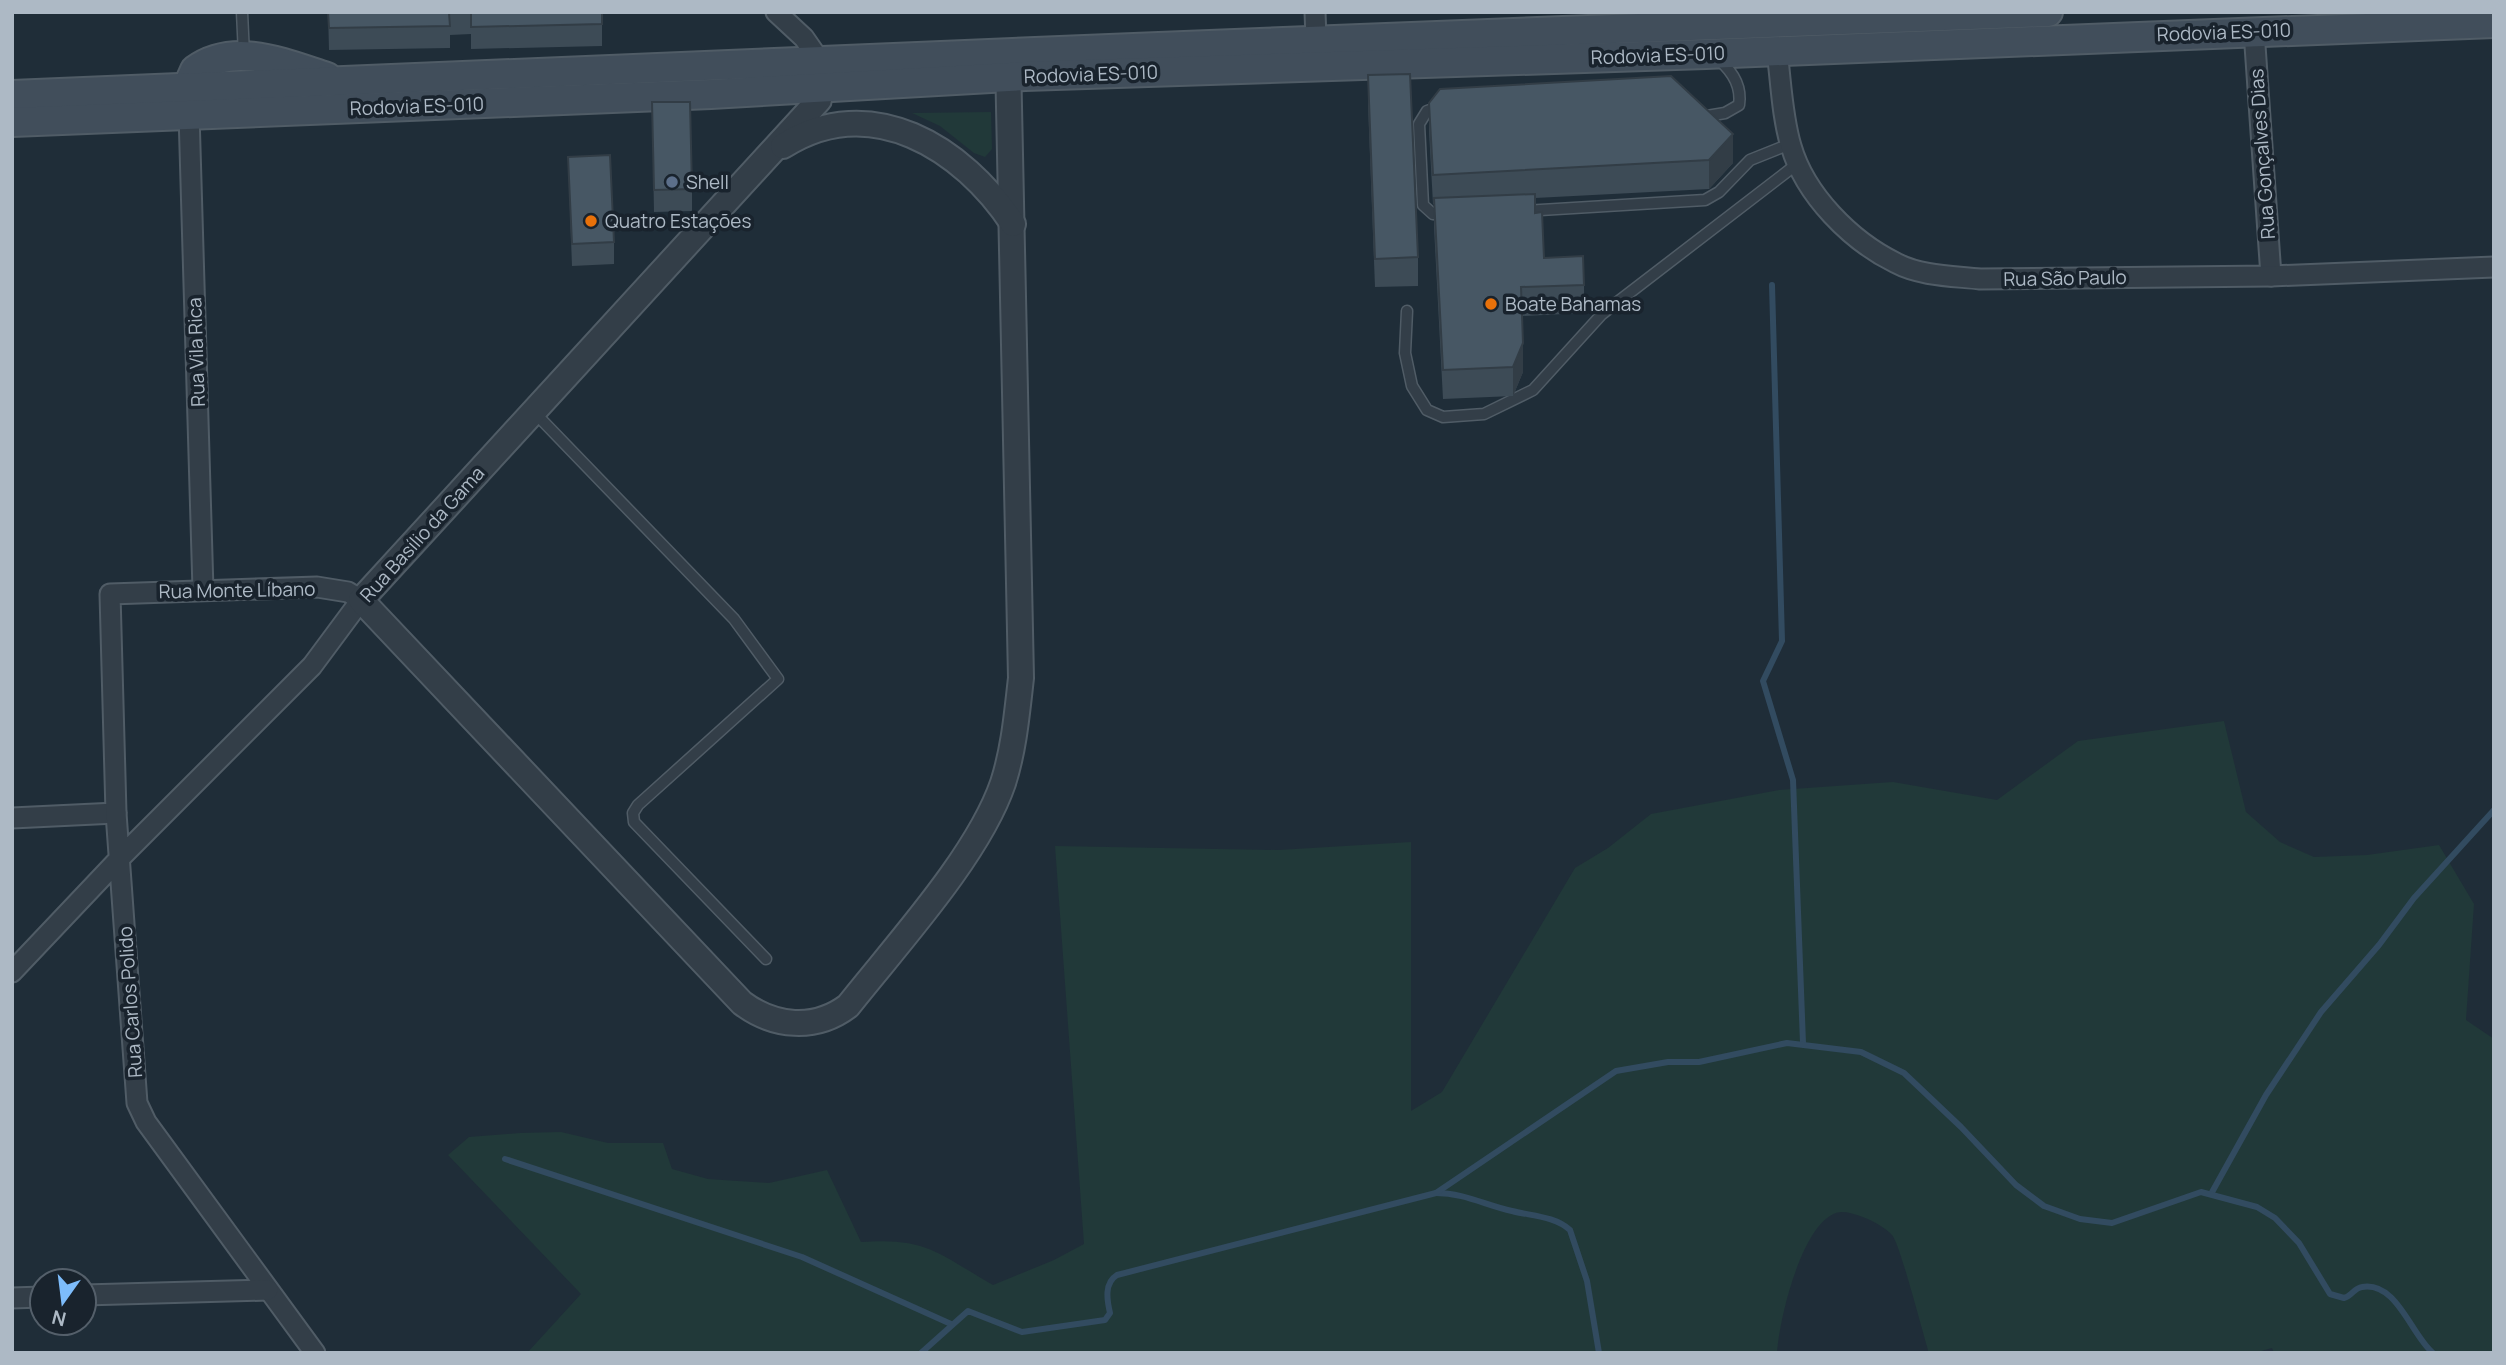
<svg xmlns="http://www.w3.org/2000/svg" width="2506" height="1365" viewBox="0 0 2506 1365" font-family="Manrope,sans-serif">
  <style>
    .green { fill: #213939 }
    .lines { fill: none; stroke-linecap: round; stroke-linejoin: round }
    .stream { stroke: #324b60; stroke-width: 6 }
    .service-casing { stroke: #505c66; stroke-width: 13 }
    .minor-casing { stroke: #505c66; stroke-width: 23 }
    .tertiary-casing { stroke: #505c66; stroke-width: 28 }
    .secondary-casing { stroke: #505c66; stroke-width: 32 }
    .service { stroke: #333e48; stroke-width: 10 }
    .minor { stroke: #333e48; stroke-width: 19 }
    .tertiary { stroke: #333e48; stroke-width: 24 }
    .secondary { stroke: #414e5b; stroke-width: 28 }
    .wall { fill: #3d4b56 }
    .shaded-wall { fill: #323d46 }
    .building { fill: #475764; stroke: #323d46; stroke-width: 2 }
    .service-dot { fill: #5c6f8a; stroke: #19232d; stroke-width: 2.5 }
    .food-dot { fill: #e8710a; stroke: #19232d; stroke-width: 2.5 }
    .labels { text-anchor: middle; stroke-width: 7; stroke-linejoin: round; paint-order: stroke }
    .street-label { font-size: 19px; fill: #adb9c5; stroke: #19232d }
    .poi-label { font-size: 19px; fill: #adb9c5; stroke: #19232d; text-anchor: start }
  </style>
  <rect width="100%" height="100%" fill="#1f2d38"/>
  <!-- green -->
  <g class="green">
    <path d="M 991,112 L 992,149 L 985,157 L 974,153 L 940,126 L 912,113 Z"/>
    <path d="M 2224,721 L 2246,812 L 2280,842 L 2314,857 L 2367,855 L 2439,845 L 2474,904 L 2466,1020 L 2494,1039 L 2494,1353 L 2274,1353 L 2272,1348 L 2254,1353 L 1929,1353 C 1923,1334 1900,1244 1892,1235 C 1886,1228 1870,1219 1860,1216 C 1849,1213 1841,1209 1830,1216 C 1800,1234 1779,1320 1777,1353 L 527,1353 L 581,1294 L 448,1155 L 469,1137 L 520,1133 L 561,1132 L 608,1143 L 663,1143 L 672,1169 L 708,1179 L 769,1183 L 827,1170 L 861,1242 C 927,1237 939,1254 993,1285 L 1054,1260 L 1084,1244 L 1055,846 L 1279,850 L 1411,842 L 1411,1111 L 1442,1092 L 1575,868 L 1608,848 L 1651,814 L 1779,790 L 1893,782 L 1997,800 L 2078,741 Z"/>
  </g>
  <g class="lines">
    <!-- stream -->
    <g class="stream">
      <path d="M 1772,285 L 1782,641 L 1763,681 L 1793,780 L 1803,1043"/>
      <path d="M 505,1159 L 802,1257 L 951,1324"/>
      <path d="M 1436,1193 C 1464,1193 1485,1205 1512,1211 C 1531,1216 1555,1216 1570,1230 L 1587,1281 L 1599,1353"/>
      <path d="M 2211,1194 L 2266,1095 L 2321,1012 L 2379,945 L 2414,898 L 2494,810"/>
      <path d="M 921,1353 L 968,1311 L 1022,1332 L 1105,1320 L 1110,1313 C 1107,1300 1104,1283 1117,1275 L 1436,1193 L 1616,1071 L 1668,1062 L 1699,1062 L 1787,1043 L 1861,1052 L 1904,1073 L 1961,1127 L 2016,1185 L 2044,1206 L 2080,1219 L 2112,1223 L 2201,1192 L 2257,1207 L 2275,1218 L 2299,1243 L 2330,1294 L 2344,1298 C 2352,1296 2354,1288 2362,1287 C 2397,1281 2411,1335 2433,1353"/>
    </g>
    <defs>
      <g id="service">
        <path d="M 242,12 L 244,55"/>
        <path d="M 1441,106 L 1427,111 L 1419,124 L 1423,205 L 1433,214 L 1445,215"/>
        <path d="M 1701,117 L 1725,113 L 1739,105 C 1742,86 1733,72 1719,60"/>
        <path d="M 1523,211 L 1705,200 L 1719,192 L 1750,160 L 1790,144"/>
        <path d="M 1407,311 L 1405,353 L 1412,386 L 1427,410 L 1443,417 L 1484,414 L 1533,390 L 1602,314 L 1797,164"/>
        <path d="M 535,413 L 734,619 L 778,679 L 638,805 L 633,813 L 634,822 L 766,959"/>
      </g>
      <g id="minor">
        <path d="M 776,12 L 804,38 L 820,61"/>
        <path d="M 1315,12 L 1316,38"/>
        <path d="M 2254,31 L 2271,276"/>
        <path d="M 1777,51 C 1781,82 1782,116 1791,146 C 1805,195 1851,241 1896,263 C 1920,276 1953,276 1980,279 L 2271,276 L 2494,267"/>
        <path d="M 189,114 L 203,590"/>
        <path d="M 12,818 L 116,813"/>
        <path d="M 12,972 L 120,858 L 312,666 L 361,600 L 348,592 L 317,587 L 110,594 L 116,813 L 137,1103 L 146,1122 L 315,1353"/>
        <path d="M 84,1295 L 268,1290"/>
        <path d="M 12,1298 L 42,1297"/>
      </g>
      <g id="tertiary">
        <path d="M 821,71 L 819,100 L 361,600 L 742,1003 C 774,1027 815,1031 848,1006 C 897,944 978,856 1003,783 C 1014,749 1017,713 1021,678 L 1008,59"/>
        <path d="M 783,146 C 871,90 963,148 1013,224"/>
      </g>
      <g id="secondary">
        <path d="M 187,88 L 195,70 C 235,41 286,64 327,77"/>
        <path d="M 12,95 C 691,69 1369,35 2048,12"/>
        <path d="M 12,122 L 711,94 L 1025,76 L 1706,54 L 2494,23"/>
      </g>
    </defs>
    <!-- service casing -->
    <use href="#service" class="service-casing"/>
    <!-- minor casing -->
    <use href="#minor" class="minor-casing"/>
    <!-- tertiary casing -->
    <use href="#tertiary" class="tertiary-casing"/>
    <!-- secondary casing -->
    <use href="#secondary" class="secondary-casing"/>
    <!-- service -->
    <use href="#service" class="service"/>
    <!-- minor -->
    <use href="#minor" class="minor"/>
    <!-- tertiary -->
    <use href="#tertiary" class="tertiary"/>
    <!-- secondary -->
    <use href="#secondary" class="secondary"/>
  </g>
  <!-- wall -->
  <g class="wall">
    <path d="M 328,12 L 602,12 L 602,46 L 471,49 L 471,34 L 450,35 L 450,48 L 329,50 Z"/>
    <path d="M 1368,75 L 1418,257 L 1418,286 L 1375,287 L 1368,104 Z"/>
    <path d="M 652,102 L 692,189 L 692,211 L 654,212 Z"/>
    <path d="M 1429,103 L 1733,163 L 1709,189 L 1535,198 L 1535,213 L 1544,258 L 1584,285 L 1584,313 L 1522,316 L 1523,372 L 1513,396 L 1443,399 L 1434,227 L 1434,204 L 1433,204 L 1429,131 Z"/>
    <path d="M 568,157 L 614,242 L 614,264 L 572,266 Z"/>
  </g>
  <!-- shaded-wall -->
  <g class="shaded-wall">
    <path d="M 1733,134 L 1733,163 L 1709,189 L 1709,160 Z"/>
    <path d="M 1523,343 L 1523,372 L 1513,396 L 1513,367 Z"/>
  </g>
  <!-- building -->
  <g class="building">
    <path d="M 328,12 L 602,12 L 602,24 L 471,27 L 471,12 L 449,13 L 450,26 L 329,28 Z"/>
    <path d="M 1410,74 L 1418,257 L 1375,259 L 1368,75 Z"/>
    <path d="M 1671,76 L 1733,134 L 1709,160 L 1433,175 L 1429,103 L 1440,89 Z"/>
    <path d="M 652,102 L 690,102 L 692,189 L 654,190 Z"/>
    <path d="M 610,155 L 614,242 L 572,244 L 568,157 Z"/>
    <path d="M 1535,194 L 1535,213 L 1542,212 L 1544,258 L 1583,256 L 1584,285 L 1521,287 L 1523,343 L 1513,367 L 1443,370 L 1434,198 Z"/>
  </g>
  <!-- markers -->
  <circle class="service-dot" cx="672" cy="182" r="7"/>
  <g class="food-dot">
    <circle cx="591" cy="221" r="7"/>
    <circle cx="1491" cy="304" r="7"/>
  </g>
  <g class="labels">
    <!-- street labels -->
    <g class="street-label">
      <text transform="translate(2224 32) rotate(-2)" y="7">Rodovia ES-010</text>
      <text transform="translate(1658 55) rotate(-2)" y="7">Rodovia ES-010</text>
      <text transform="translate(1091 74) rotate(-2)" y="7">Rodovia ES-010</text>
      <text transform="translate(417 106) rotate(-2)" y="7">Rodovia ES-010</text>
      <text transform="translate(2262 154) rotate(-94)" y="7">Rua Gonçalves Dias</text>
      <text transform="translate(2065 278) rotate(-1)" y="7">Rua São Paulo</text>
      <text transform="translate(196 352) rotate(-92)" y="7">Rua Vila Rica</text>
      <text transform="translate(422 534) rotate(-48)" y="7">Rua Basílio da Gama</text>
      <text transform="translate(237 590) rotate(-1)" y="7">Rua Monte Líbano</text>
      <text transform="translate(130 1002) rotate(-94)" y="7">Rua Carlos Polido</text>
    </g>
    <!-- poi labels -->
    <g class="poi-label">
      <text x="686" y="189">Shell</text>
      <text x="605" y="228">Quatro Estações</text>
      <text x="1505" y="311">Boate Bahamas</text>
    </g>
  </g>
  <!-- border -->
  <rect width="2506" height="1365" fill="none" stroke="#adb9c5" stroke-width="28"/>
  <!-- north arrow -->
  <g transform="translate(63 1302) rotate(194)"><circle r="33" fill="#19232d" stroke="#545f6a" stroke-width="2"/>
  <path d="M0-5L12 26L0 18L-12 26Z" fill="#7dbcfb"/>
  <text y="-10" font-size="19" font-weight="bold" text-anchor="middle" fill="#adb9c5">N</text>
  </g>
</svg>
